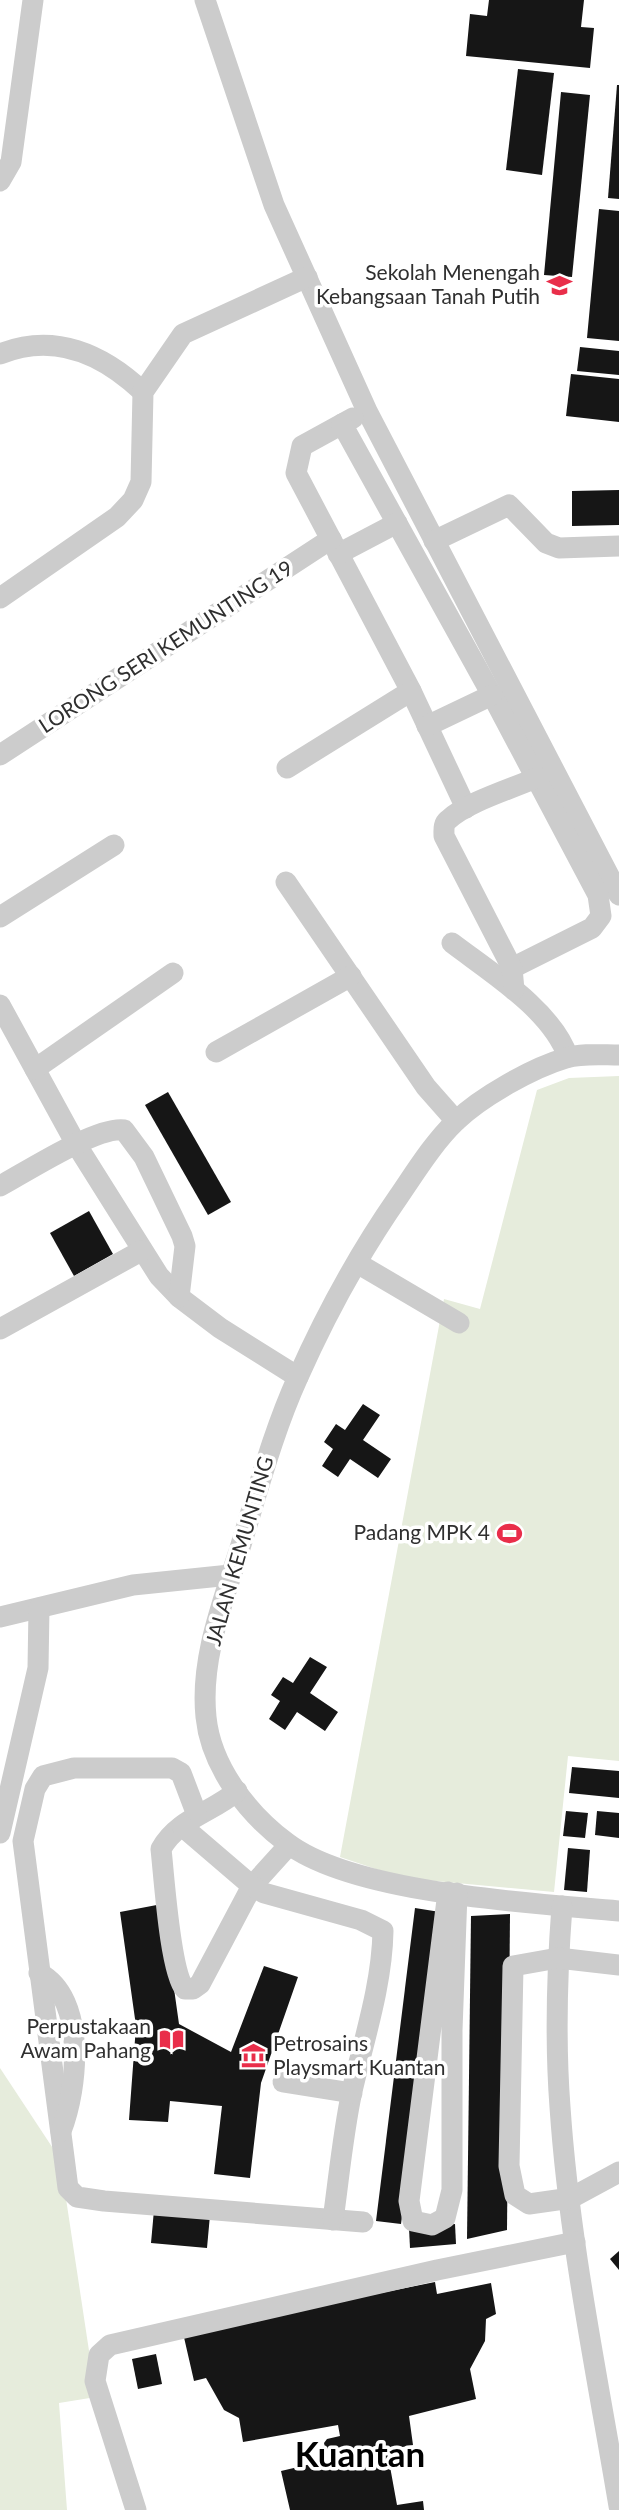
<svg xmlns="http://www.w3.org/2000/svg" width="619" height="2510" viewBox="0 0 619 2510" font-family="Lato,sans-serif">
  <style>
    .green { fill: #e6ecdc }
    .building { fill: #161616 }
    .lines { fill: none; stroke-linecap: round; stroke-linejoin: round }
    .minor { stroke: #ccc; stroke-width: 21 }
    .labels { text-anchor: middle; stroke-width: 7; stroke-linejoin: round; paint-order: stroke }
    .poi-label { font-size: 21px; fill: #2f2f2f; stroke: #fff; text-anchor: end }
    .street-label { font-size: 21px; fill: #2f2f2f; stroke: #fff }
    .town-label { font-size: 35px; font-weight: bold; fill: #000; stroke: #fff }
  </style>
  <rect width="100%" height="100%" fill="#fff"/>
  <!-- green -->
  <g class="green">
    <path d="M 619,1076 L 619,1761 L 568,1756 L 554,1892 L 403,1878 L 340,1857 L 444,1299 L 480,1309 L 537,1090 L 569,1078 Z"/>
    <path d="M 0,2068 L 60,2159 L 96,2397 L 59,2403 L 67,2510 L 0,2510 Z"/>
  </g>
  <!-- building -->
  <g class="building">
    <path d="M 489,0 L 584,0 L 581,27 L 594,28 L 590,68 L 466,56 L 470,14 L 487,16 Z"/>
    <path d="M 518,69 L 554,73 L 542,175 L 506,170 Z"/>
    <path d="M 617,85 L 619,85 L 619,199 L 608,198 Z"/>
    <path d="M 561,92 L 590,95 L 572,277 L 544,275 Z"/>
    <path d="M 599,209 L 619,211 L 619,341 L 587,338 Z"/>
    <path d="M 580,347 L 619,351 L 619,375 L 577,371 Z"/>
    <path d="M 571,374 L 619,379 L 619,422 L 566,416 Z"/>
    <path d="M 619,490 L 619,525 L 572,526 L 572,491 Z"/>
    <path d="M 168,1092 L 231,1202 L 208,1215 L 145,1105 Z"/>
    <path d="M 89,1211 L 113,1254 L 74,1276 L 50,1233 Z"/>
    <path d="M 363,1404 L 380,1415 L 363,1440 L 391,1459 L 378,1478 L 350,1459 L 338,1477 L 322,1466 L 333,1449 L 324,1442 L 336,1424 L 345,1430 Z"/>
    <path d="M 310,1657 L 327,1667 L 310,1693 L 338,1712 L 325,1731 L 297,1712 L 285,1730 L 269,1719 L 280,1701 L 271,1695 L 283,1677 L 293,1683 Z"/>
    <path d="M 572,1767 L 619,1771 L 619,1798 L 569,1793 Z"/>
    <path d="M 566,1811 L 588,1813 L 585,1838 L 563,1836 Z"/>
    <path d="M 597,1811 L 619,1813 L 619,1838 L 595,1835 Z"/>
    <path d="M 568,1848 L 590,1850 L 587,1892 L 564,1890 Z"/>
    <path d="M 162,1904 L 179,2024 L 231,2052 L 264,1966 L 298,1977 L 261,2083 L 250,2178 L 214,2174 L 222,2106 L 170,2101 L 168,2122 L 129,2120 L 136,2026 L 120,1912 Z"/>
    <path d="M 415,1908 L 440,1912 L 401,2224 L 376,2221 Z"/>
    <path d="M 510,1914 L 507,2230 L 467,2239 L 471,1916 Z"/>
    <path d="M 154,2210 L 210,2215 L 207,2248 L 151,2243 Z"/>
    <path d="M 455,2224 L 456,2244 L 410,2248 L 409,2228 Z"/>
    <path d="M 619,2251 L 619,2270 L 610,2259 Z"/>
    <path d="M 435,2282 L 437,2294 L 491,2283 L 496,2314 L 486,2319 L 485,2341 L 470,2369 L 476,2399 L 409,2416 L 413,2445 L 387,2450 L 397,2505 L 423,2501 L 424,2510 L 290,2510 L 281,2471 L 328,2460 L 324,2443 L 327,2439 L 340,2436 L 338,2425 L 243,2442 L 239,2418 L 224,2410 L 206,2378 L 194,2381 L 183,2333 Z"/>
    <path d="M 156,2354 L 162,2384 L 138,2389 L 132,2359 Z"/>
  </g>
  <g class="lines">
    <!-- minor -->
    <g class="minor">
      <path d="M 205,0 L 274,205 L 367,411 L 619,895"/>
      <path d="M 0,181 L 11,162 L 33,0"/>
      <path d="M 0,354 C 54,332 103,354 143,392"/>
      <path d="M 353,418 L 302,446 L 296,473 L 411,691 L 466,808"/>
      <path d="M 342,424 L 492,695 L 598,895 L 601,916 L 592,928 L 512,968"/>
      <path d="M 434,541 L 509,505 L 546,543 L 559,548 L 619,546"/>
      <path d="M 338,554 L 397,523"/>
      <path d="M 0,598 L 117,517 L 133,500 L 141,482 L 143,392 L 183,334 L 307,277"/>
      <path d="M 427,726 L 492,695"/>
      <path d="M 0,755 L 331,539"/>
      <path d="M 287,768 L 411,691"/>
      <path d="M 286,882 L 426,1087 L 456,1121"/>
      <path d="M 0,917 L 114,845"/>
      <path d="M 452,943 C 490,972 552,1010 568,1057"/>
      <path d="M 514,990 L 512,968 L 444,836 C 444,830 443,824 448,820 C 467,802 511,789 536,778"/>
      <path d="M 0,1005 L 76,1144 L 159,1276 L 179,1297 L 220,1328 L 298,1377"/>
      <path d="M 216,1052 L 351,976"/>
      <path d="M 619,1055 C 602,1055 582,1053 566,1058 C 532,1068 481,1097 456,1121 C 434,1142 416,1171 399,1196 C 360,1252 326,1314 298,1377 C 273,1432 258,1490 240,1548 C 223,1602 200,1659 206,1717 C 211,1767 248,1814 287,1843 C 354,1894 534,1903 619,1911"/>
      <path d="M 35,1069 L 173,973"/>
      <path d="M 0,1186 C 26,1172 97,1126 124,1130 L 144,1157 L 182,1236 L 185,1246 L 179,1297"/>
      <path d="M 357,1263 L 459,1323"/>
      <path d="M 0,1329 L 141,1251"/>
      <path d="M 0,1617 L 133,1585 L 230,1575"/>
      <path d="M 237,1791 C 213,1812 177,1819 161,1849 C 164,1875 170,1972 185,1989 L 193,1989 L 200,1984 L 252,1886 L 289,1845"/>
      <path d="M 197,1815 L 181,1773 L 172,1768 L 74,1768 L 43,1776 L 35,1789 L 23,1841 L 68,2188 L 77,2197 L 104,2201 L 363,2222"/>
      <path d="M 182,1826 L 252,1886 L 264,1893 L 361,1920 L 383,1931 C 382,1985 364,2039 352,2091 C 343,2133 339,2177 333,2220"/>
      <path d="M 0,1833 L 38,1668 L 39,1608"/>
      <path d="M 448,1892 L 409,2201 L 413,2221 L 432,2225 L 445,2218 L 452,2190 L 452,2030 L 457,1893"/>
      <path d="M 562,1906 C 557,1972 555,2041 560,2107 C 569,2241 597,2374 619,2506"/>
      <path d="M 619,1965 L 558,1958 L 513,1966 L 509,2166 L 515,2195 L 529,2204 L 571,2198 L 619,2172"/>
      <path d="M 39,1973 C 87,1998 78,2088 61,2131"/>
      <path d="M 283,2082 L 352,2093"/>
      <path d="M 136,2510 L 95,2381 L 99,2355 L 110,2345 L 437,2270 L 575,2242"/>
    </g>
  </g>
  <!-- icons -->
  <defs>
    <symbol id="school-bare" viewBox="-9 -9 18 18"><path d="M0-5L7-2L0 1L-7-2ZM-4 1L0 2.5L4 1V4Q0 6-4 4Z" fill="#e92e4a" stroke="#fff" stroke-width="2.5" paint-order="stroke"/></symbol>
    <symbol id="stadium-bare" viewBox="-9 -9 18 18"><path d="M0-5a6.5 5 0 1 0 0 10a6.5 5 0 1 0 0-10ZM-3.5-1.8h7v3.6h-7Z" fill="#e92e4a" stroke="#fff" stroke-width="2.5" paint-order="stroke"/></symbol>
    <symbol id="library-bare" viewBox="-9 -9 18 18"><path d="M-6-4Q-3-5.5-.7-3.5V5Q-3 3-6 4ZM6-4Q3-5.5 .7-3.5V5Q3 3 6 4Z" fill="#e92e4a" stroke="#fff" stroke-width="2.5" paint-order="stroke"/></symbol>
    <symbol id="museum-bare" viewBox="-9 -9 18 18"><path d="M0-6L6-3V-2H-6V-3ZM-5-1h2V3h-2ZM-1-1h2V3h-2ZM3-1h2V3H3ZM-6 4H6V6H-6Z" fill="#e92e4a" stroke="#fff" stroke-width="2.5" paint-order="stroke"/></symbol>
  </defs>
  <g fill-rule="evenodd">
    <use href="#school-bare" x="542" y="268" width="35" height="35"/>
    <use href="#stadium-bare" x="492" y="1516" width="35" height="35"/>
    <use href="#library-bare" x="154" y="2022" width="35" height="35"/>
    <use href="#museum-bare" x="236" y="2038" width="35" height="35"/>
  </g>
  <g class="labels">
    <!-- poi labels -->
    <g class="poi-label">
      <text x="540" y="280">Sekolah Menengah<tspan x="540" dy="24">Kebangsaan Tanah Putih</tspan></text>
      <text x="490" y="1540">Padang MPK 4</text>
      <text x="151" y="2034">Perpustakaan<tspan x="151" dy="24">Awam Pahang</tspan></text>
      <text x="273" y="2051" text-anchor="start">Petrosains<tspan x="273" dy="24">Playsmart Kuantan</tspan></text>
    </g>
    <!-- street labels -->
    <g class="street-label">
      <text transform="translate(166 647) rotate(-33)" y="7">LORONG SERI KEMUNTING 19</text>
      <text transform="translate(240 1551) rotate(-74)" y="7">JALAN KEMUNTING</text>
    </g>
    <!-- town labels -->
    <g class="town-label">
      <text x="360" y="2467">Kuantan</text>
    </g>
  </g>
</svg>
